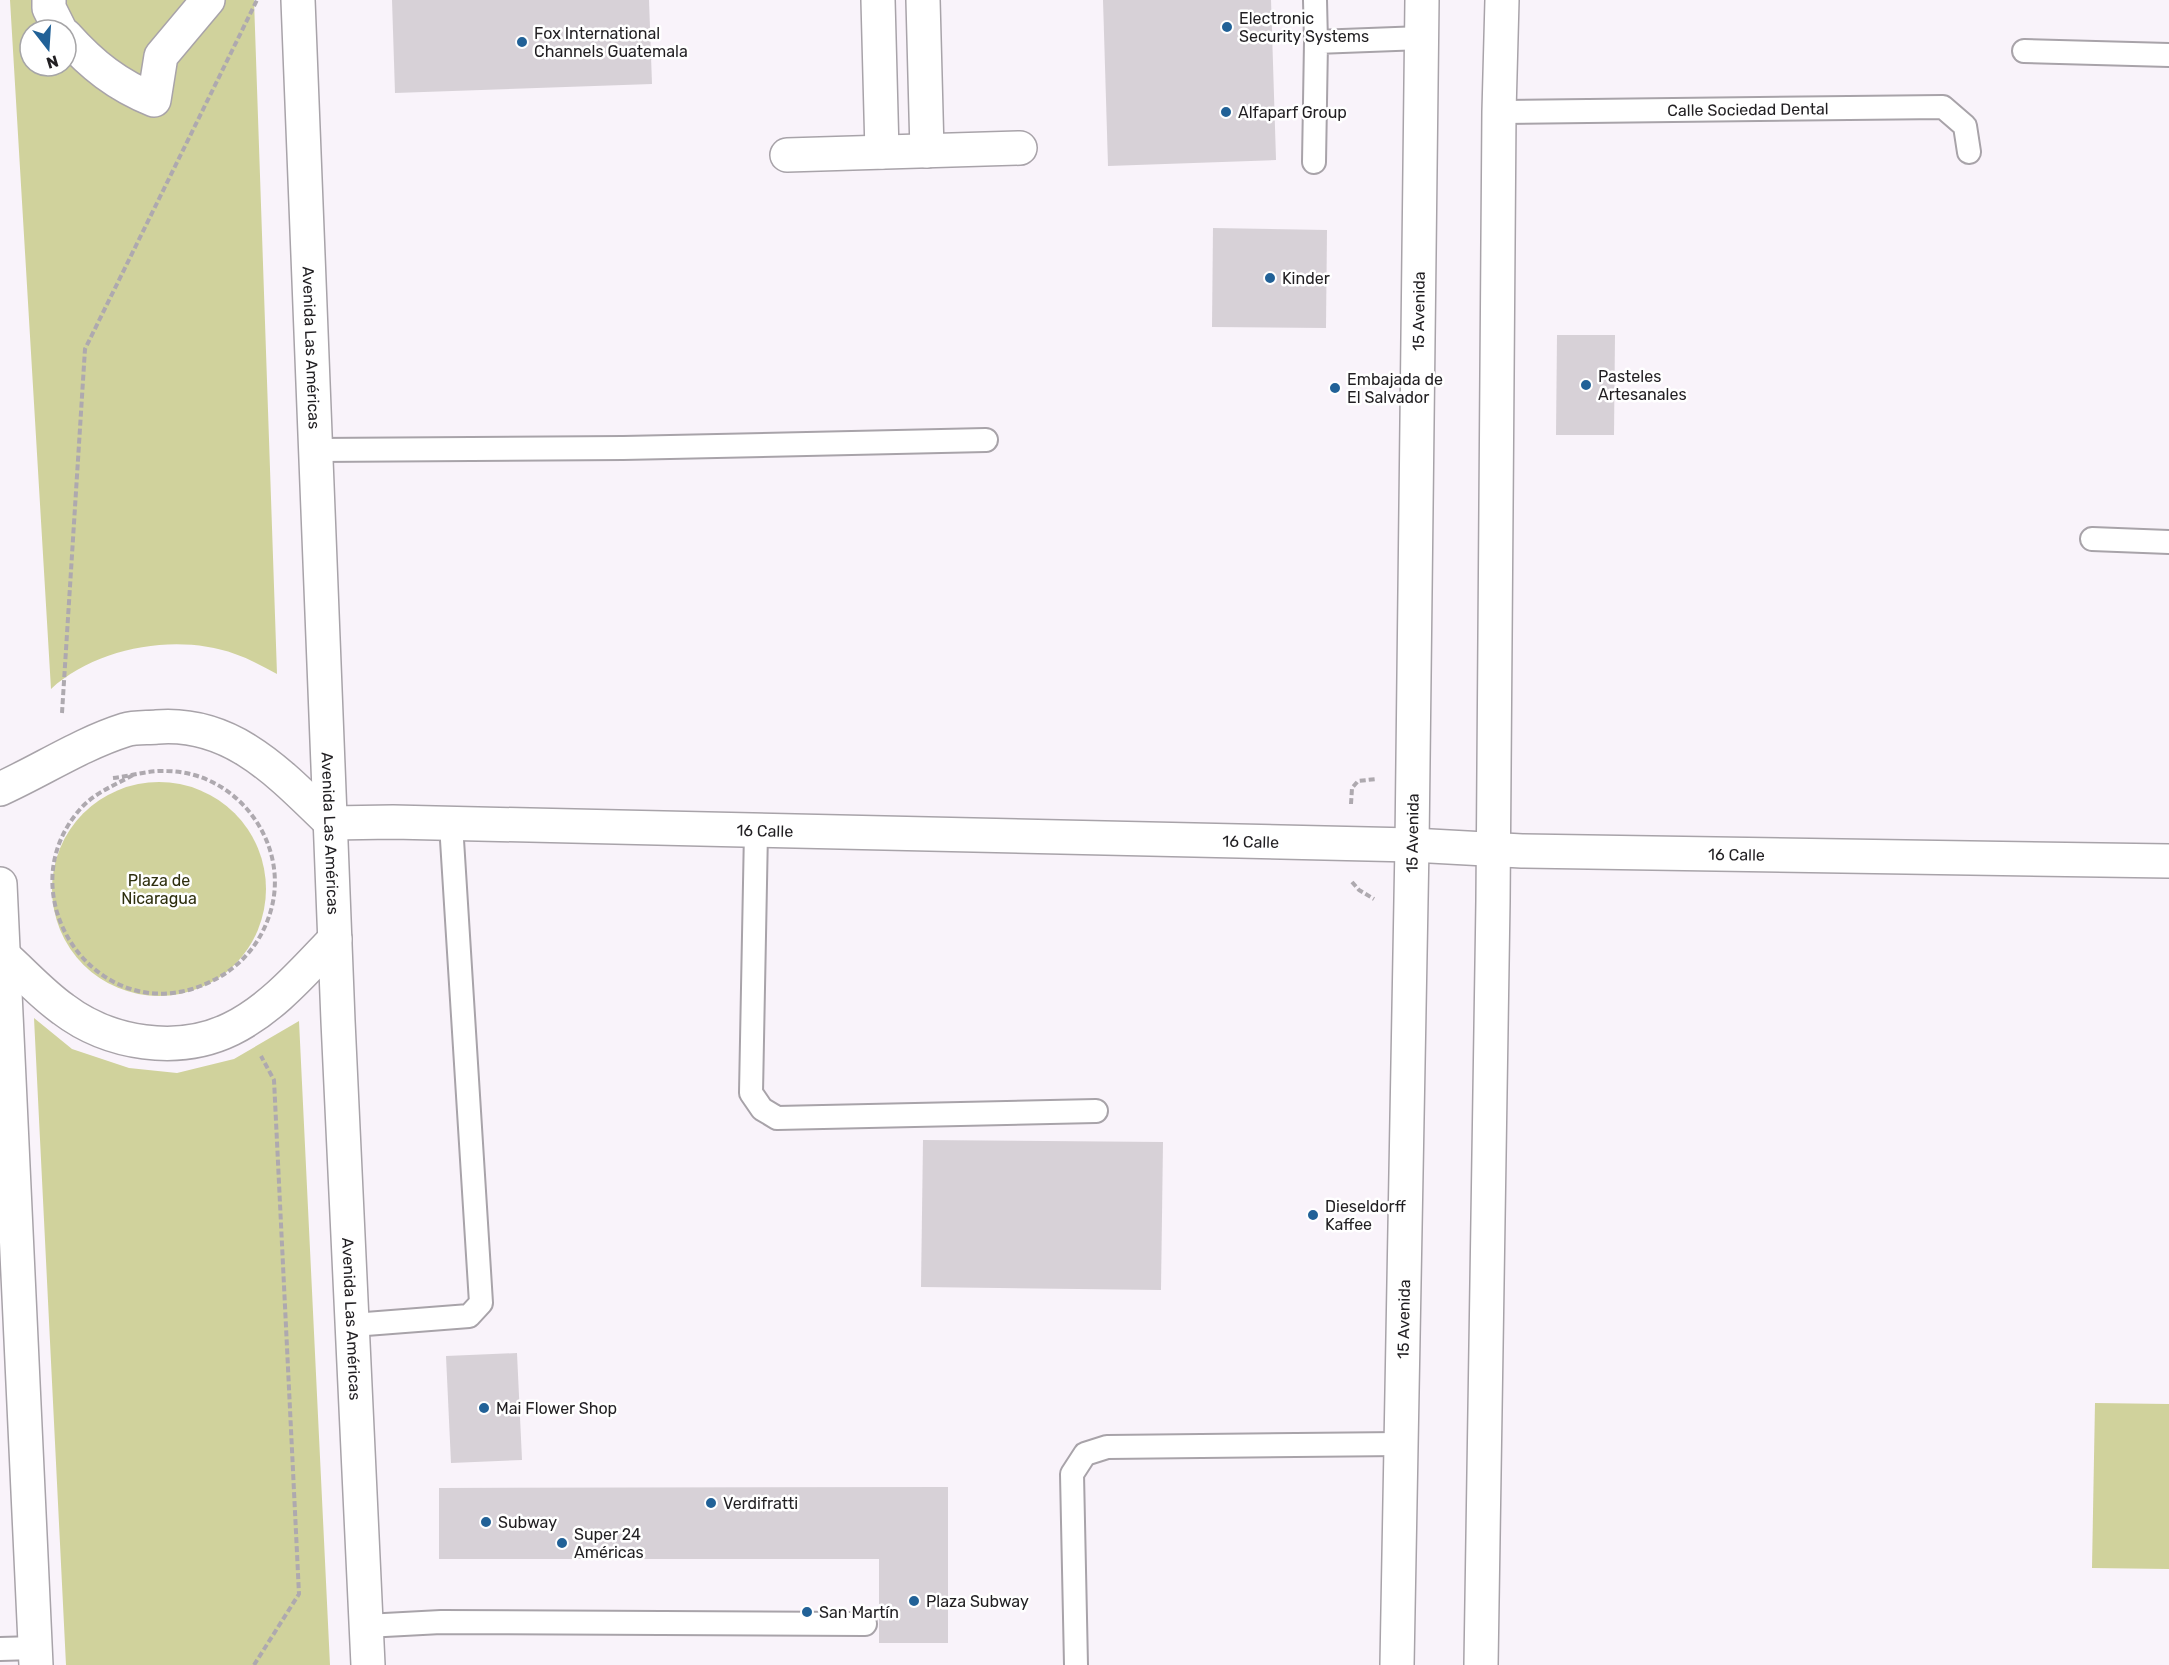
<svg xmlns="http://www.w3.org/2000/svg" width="2169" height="1665" viewBox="0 0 2169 1665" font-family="Rubik,sans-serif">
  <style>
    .green { fill: #d0d29c; fill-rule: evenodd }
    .building { fill: #d7d1d7 }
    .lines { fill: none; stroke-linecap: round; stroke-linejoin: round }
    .lane-casing { stroke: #a8a3a9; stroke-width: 26 }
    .street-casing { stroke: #a8a3a9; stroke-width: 36 }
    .secondary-casing { stroke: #a8a3a9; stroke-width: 36 }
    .primary-casing { stroke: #a8a3a9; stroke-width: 36 }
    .path { stroke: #aea9af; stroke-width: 4; stroke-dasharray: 6 3; stroke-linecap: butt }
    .lane { stroke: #fff; stroke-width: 22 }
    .street { stroke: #fff; stroke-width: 33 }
    .secondary { stroke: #fff; stroke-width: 33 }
    .primary { stroke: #fff; stroke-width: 33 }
    .poi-dot { fill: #216197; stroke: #fff; stroke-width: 2 }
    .labels { text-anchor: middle; stroke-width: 5; stroke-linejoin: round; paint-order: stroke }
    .poi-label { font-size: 16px; fill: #211f22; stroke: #fff; text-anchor: start }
    .street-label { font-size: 16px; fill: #211f22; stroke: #fff }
    .park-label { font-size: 16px; fill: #2e2f0e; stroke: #fff }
  </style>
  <rect width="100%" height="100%" fill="#f9f3fa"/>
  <!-- green -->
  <g class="green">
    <path d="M 10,0 L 254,0 L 277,674 C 264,667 250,659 235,654 C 177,633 97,647 51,689 ZM 30,30 L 66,30 L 66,66 L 30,66 Z"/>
    <circle cx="159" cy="889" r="107"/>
    <path d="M 34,1018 L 72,1049 L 129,1068 L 177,1073 L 234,1059 L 299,1021 L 330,1665 L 66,1665 Z"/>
    <path d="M 2095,1403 L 2169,1404 L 2169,1569 L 2092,1568 Z"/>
  </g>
  <!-- building -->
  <g class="building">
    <path d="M 392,0 L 649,0 L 652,84 L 395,93 Z"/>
    <path d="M 1103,0 L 1271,0 L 1276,160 L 1108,166 Z"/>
    <path d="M 1213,228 L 1327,230 L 1326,328 L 1212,327 Z"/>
    <path d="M 1557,335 L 1615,335 L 1614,435 L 1556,435 Z"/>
    <path d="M 923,1140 L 1163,1142 L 1161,1290 L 921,1287 Z"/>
    <path d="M 517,1353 L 522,1460 L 451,1463 L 446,1356 Z"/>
    <path d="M 948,1487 L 948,1643 L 879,1643 L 879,1559 L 439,1559 L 439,1488 Z"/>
  </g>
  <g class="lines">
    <defs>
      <g id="lane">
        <path d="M 1315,0 L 1316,42"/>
        <path d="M 2024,51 L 2169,55"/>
        <path id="s1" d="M 1499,112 L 1943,107 L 1965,126 L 1969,152"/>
        <path d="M 1314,162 L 1316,42 L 1422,38"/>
        <path d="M 316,450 L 623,448 L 986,440"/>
        <path d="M 2092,539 L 2169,542"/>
        <path d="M 756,831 L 751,1093 L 762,1109 L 777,1118 L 1096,1111"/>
        <path d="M 353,1325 L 469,1316 L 481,1303 L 451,824"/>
        <path d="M 366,1626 L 441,1622 L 865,1624"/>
        <path d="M 0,1649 L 35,1648"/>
        <path d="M 1076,1665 L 1072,1474 L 1085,1454 L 1107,1447 L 1400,1444"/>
      </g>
      <g id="street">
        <path d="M 49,0 L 49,8 L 60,30"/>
        <path d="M 878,0 L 882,152"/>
        <path d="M 923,0 L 927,151"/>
        <path d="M 66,36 C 92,65 117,85 154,100 L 161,56 L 208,0"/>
        <path d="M 787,155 L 1020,148"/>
        <path id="s2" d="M 331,823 L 393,822 L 1412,845 L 1522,851 L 2169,861"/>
      </g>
      <g id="secondary">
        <path id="s3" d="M 1397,1665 L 1412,845 L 1422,0"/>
        <path d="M 1481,1665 L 1493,901 L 1499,112 L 1502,0"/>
      </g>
      <g id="primary">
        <path id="s4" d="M 298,0 L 338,1021 L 368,1665"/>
        <path d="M 0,789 C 42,770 81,744 125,730 C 135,727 147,728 157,727 C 233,721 281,775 331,823"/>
        <path d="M 0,884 L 36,1665"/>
        <path d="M 5,957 C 24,974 42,994 63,1009 C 109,1044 178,1055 231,1029 C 272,1009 304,971 335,939"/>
      </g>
    </defs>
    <!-- lane casing -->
    <use href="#lane" class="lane-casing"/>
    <!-- street casing -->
    <use href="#street" class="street-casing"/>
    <!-- secondary casing -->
    <use href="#secondary" class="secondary-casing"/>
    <!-- primary casing -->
    <use href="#primary" class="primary-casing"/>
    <!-- path -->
    <g class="path">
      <path d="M 62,713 L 85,349 L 257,0"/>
      <path d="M 113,778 C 131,776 149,770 167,771 C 237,772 290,843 271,910 C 262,942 241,967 212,981 C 100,1037 0,894 83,806 C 97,792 115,785 133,775"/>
      <path d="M 1351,804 L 1352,788 L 1358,781 L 1376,779"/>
      <path d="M 1352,882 L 1359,890 L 1374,899"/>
      <path d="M 254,1665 L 299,1594 L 274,1080 L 261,1056"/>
    </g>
    <!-- lane -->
    <use href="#lane" class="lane"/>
    <!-- street -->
    <use href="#street" class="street"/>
    <!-- secondary -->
    <use href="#secondary" class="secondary"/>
    <!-- primary -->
    <use href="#primary" class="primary"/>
  </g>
  <!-- markers -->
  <g class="poi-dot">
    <circle cx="1227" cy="27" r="6"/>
    <circle cx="522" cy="42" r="6"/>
    <circle cx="1226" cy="112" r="6"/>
    <circle cx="1270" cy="278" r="6"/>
    <circle cx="1586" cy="385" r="6"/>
    <circle cx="1335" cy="388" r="6"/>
    <circle cx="1313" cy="1215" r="6"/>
    <circle cx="484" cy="1408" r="6"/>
    <circle cx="711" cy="1503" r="6"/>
    <circle cx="486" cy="1522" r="6"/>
    <circle cx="562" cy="1543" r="6"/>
    <circle cx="914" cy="1601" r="6"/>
    <circle cx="807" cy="1612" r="6"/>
  </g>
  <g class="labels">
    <!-- poi labels -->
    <g class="poi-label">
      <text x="1239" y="24">Electronic<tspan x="1239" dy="18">Security Systems</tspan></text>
      <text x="534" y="39">Fox International<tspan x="534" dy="18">Channels Guatemala</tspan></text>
      <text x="1238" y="118">Alfaparf Group</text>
      <text x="1282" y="284">Kinder</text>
      <text x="1598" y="382">Pasteles<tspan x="1598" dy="18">Artesanales</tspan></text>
      <text x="1347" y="385">Embajada de<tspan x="1347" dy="18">El Salvador</tspan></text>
      <text x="1325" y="1212">Dieseldorff<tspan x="1325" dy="18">Kaffee</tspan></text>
      <text x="496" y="1414">Mai Flower Shop</text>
      <text x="723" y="1509">Verdifratti</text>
      <text x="498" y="1528">Subway</text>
      <text x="574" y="1540">Super 24<tspan x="574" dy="18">Américas</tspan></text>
      <text x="926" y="1607">Plaza Subway</text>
      <text x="819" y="1618">San Martín</text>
    </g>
    <!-- street labels -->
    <g class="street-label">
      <text dy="6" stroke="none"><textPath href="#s1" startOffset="249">Calle Sociedad Dental</textPath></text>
      <text dy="6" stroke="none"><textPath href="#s3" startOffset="1354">15 Avenida</textPath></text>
      <text dy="6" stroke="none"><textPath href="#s4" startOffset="348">Avenida Las Américas</textPath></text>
      <text dy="6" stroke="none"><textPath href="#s2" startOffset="434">16 Calle</textPath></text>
      <text dy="6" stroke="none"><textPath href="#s4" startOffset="834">Avenida Las Américas</textPath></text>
      <text dy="6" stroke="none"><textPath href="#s3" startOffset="832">15 Avenida</textPath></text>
      <text dy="6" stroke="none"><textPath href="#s2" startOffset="920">16 Calle</textPath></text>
      <text dy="6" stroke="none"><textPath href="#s2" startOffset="1406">16 Calle</textPath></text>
      <text dy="6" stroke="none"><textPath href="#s4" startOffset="1320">Avenida Las Américas</textPath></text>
      <text dy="6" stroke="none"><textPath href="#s3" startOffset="346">15 Avenida</textPath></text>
    </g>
    <!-- park labels -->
    <g class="park-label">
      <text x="159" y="886">Plaza de<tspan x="159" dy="18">Nicaragua</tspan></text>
    </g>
  </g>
  <!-- north arrow -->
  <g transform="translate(48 48) rotate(163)"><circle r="28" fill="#ffffff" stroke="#a6a5a7" stroke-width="1.5"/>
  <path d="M0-4.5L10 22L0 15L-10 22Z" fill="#216197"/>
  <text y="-9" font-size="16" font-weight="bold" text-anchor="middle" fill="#211f22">N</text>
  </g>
</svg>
